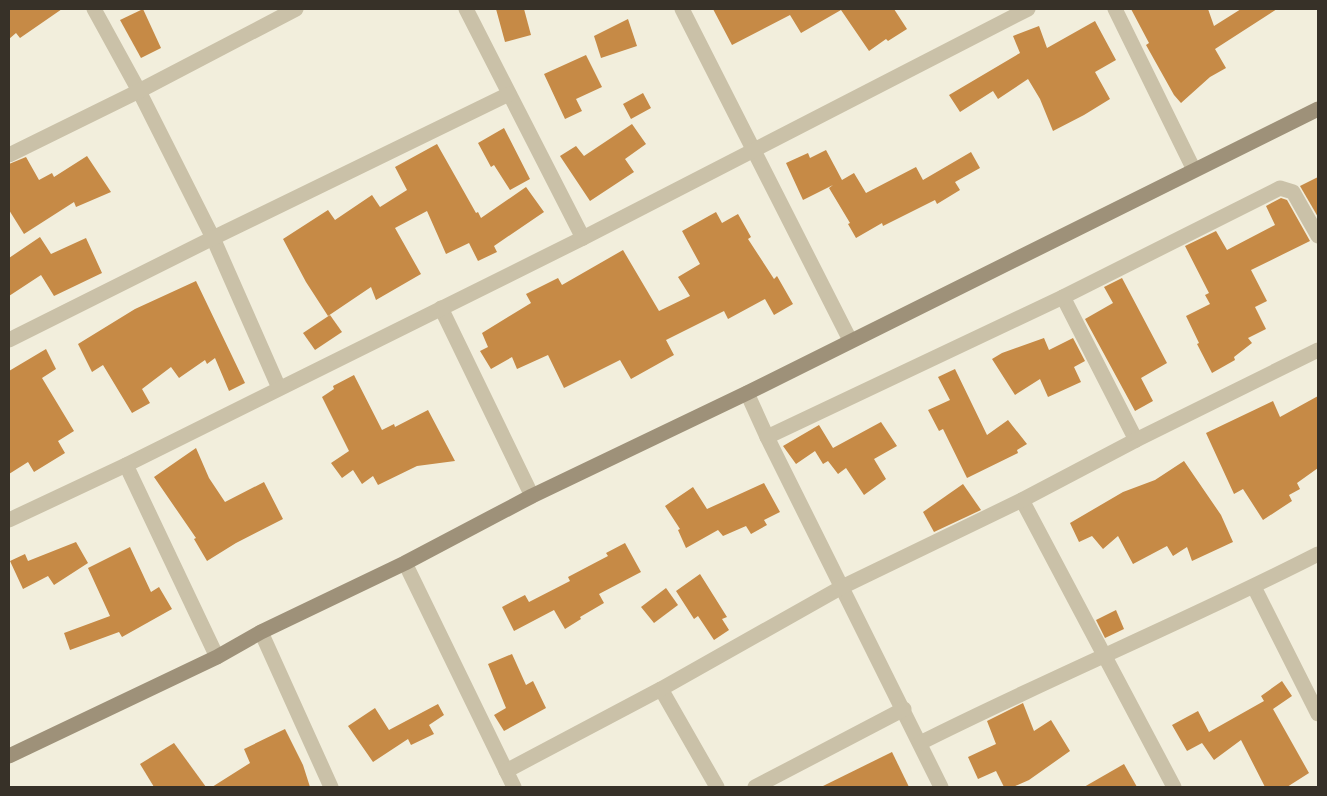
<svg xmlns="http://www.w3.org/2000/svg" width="1327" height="796" viewBox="0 0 1327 796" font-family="Helvetica,sans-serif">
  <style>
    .building { fill: #c68a46 }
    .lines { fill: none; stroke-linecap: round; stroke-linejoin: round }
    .street { stroke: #cac1a8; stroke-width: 15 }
    .secondary { stroke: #9e9179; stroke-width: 15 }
  </style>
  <rect width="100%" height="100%" fill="#f2eedc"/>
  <!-- building -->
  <g class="building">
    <path d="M 9,9 L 62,9 L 20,38 L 16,33 L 9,39 Z"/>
    <path d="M 143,9 L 161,48 L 141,58 L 120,20 Z"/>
    <path d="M 496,9 L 524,9 L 531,35 L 505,42 Z"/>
    <path d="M 713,9 L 894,9 L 907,29 L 888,41 L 886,39 L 869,51 L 841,10 L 801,33 L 790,15 L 732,45 Z"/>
    <path d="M 1131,9 L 1208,9 L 1214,26 L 1241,9 L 1277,9 L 1215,49 L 1226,68 L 1210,77 L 1181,103 L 1174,95 L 1146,45 L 1149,43 Z"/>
    <path d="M 628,19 L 637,46 L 601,58 L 594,36 Z"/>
    <path d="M 1095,21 L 1116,60 L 1095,72 L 1110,99 L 1084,115 L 1053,131 L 1040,99 L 1028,79 L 998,99 L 993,91 L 960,112 L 949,95 L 1020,53 L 1013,36 L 1039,26 L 1047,48 Z"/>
    <path d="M 586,55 L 602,87 L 576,99 L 582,111 L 565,119 L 544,74 Z"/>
    <path d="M 643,93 L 651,108 L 631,119 L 623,104 Z"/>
    <path d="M 632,124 L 646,144 L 625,159 L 634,172 L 590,201 L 560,156 L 576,146 L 584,156 Z"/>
    <path d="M 504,128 L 530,179 L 510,190 L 494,165 L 491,167 L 478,143 Z"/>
    <path d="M 437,144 L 476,213 L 478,212 L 481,218 L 526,187 L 544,212 L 494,246 L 497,252 L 478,261 L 469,243 L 446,254 L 427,211 L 395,228 L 421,274 L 376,300 L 371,287 L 328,316 L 306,282 L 283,239 L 328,210 L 335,220 L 372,195 L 380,207 L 407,190 L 395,167 Z"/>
    <path d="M 826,150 L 842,180 L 854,173 L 866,193 L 916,167 L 923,180 L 971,152 L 980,168 L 955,182 L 960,190 L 937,204 L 935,200 L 883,226 L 882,223 L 856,238 L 848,224 L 850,223 L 829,188 L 833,185 L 803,200 L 786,163 L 808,153 L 810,158 Z"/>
    <path d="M 87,156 L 111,192 L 76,207 L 74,202 L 24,234 L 9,210 L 9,164 L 26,157 L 39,180 L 52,173 L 54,177 Z"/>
    <path d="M 1318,177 L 1318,217 L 1300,186 Z"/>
    <path d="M 1281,198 L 1287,200 L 1310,241 L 1251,270 L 1267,301 L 1255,307 L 1266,329 L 1248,338 L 1252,343 L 1234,357 L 1235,360 L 1212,373 L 1197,344 L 1199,343 L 1186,316 L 1210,304 L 1205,295 L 1209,293 L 1185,246 L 1216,231 L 1227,250 L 1275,225 L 1266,206 Z"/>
    <path d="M 716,212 L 722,223 L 738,214 L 751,237 L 748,239 L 774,279 L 777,276 L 793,304 L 774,315 L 765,299 L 728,319 L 724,311 L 666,340 L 674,355 L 631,379 L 620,360 L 564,388 L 548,355 L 517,369 L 512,357 L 491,369 L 480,351 L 488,347 L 482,333 L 531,303 L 526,294 L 558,278 L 562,285 L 623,250 L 659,311 L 690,296 L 678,277 L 700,264 L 682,231 Z"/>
    <path d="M 40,237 L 51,254 L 86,238 L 102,273 L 54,296 L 41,275 L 9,296 L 9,258 Z"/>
    <path d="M 1122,278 L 1167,363 L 1141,378 L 1153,401 L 1135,411 L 1085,319 L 1113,303 L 1104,287 Z"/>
    <path d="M 196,281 L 245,383 L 229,391 L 215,358 L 207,364 L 205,360 L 179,378 L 171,367 L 142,389 L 150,403 L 132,413 L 103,365 L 92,372 L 78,344 L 135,309 Z"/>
    <path d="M 330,315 L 342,332 L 315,350 L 303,333 Z"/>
    <path d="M 1044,338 L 1049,350 L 1073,338 L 1085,361 L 1074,367 L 1081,382 L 1048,397 L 1040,379 L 1015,395 L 992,359 L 1002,353 Z"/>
    <path d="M 46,349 L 56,369 L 42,378 L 74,431 L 58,441 L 65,453 L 34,472 L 28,462 L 9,474 L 9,371 Z"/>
    <path d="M 955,369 L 987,435 L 1008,420 L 1027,444 L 1017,450 L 1018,453 L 967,478 L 943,429 L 939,431 L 928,410 L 950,400 L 938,377 Z"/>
    <path d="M 354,375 L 382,430 L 394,424 L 395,427 L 428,410 L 455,461 L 417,466 L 378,485 L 373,476 L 362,484 L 353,470 L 342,478 L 331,463 L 349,451 L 322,397 L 334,389 L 333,386 Z"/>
    <path d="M 1318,396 L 1318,468 L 1297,483 L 1300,489 L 1289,495 L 1292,501 L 1263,520 L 1243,489 L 1234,494 L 1206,433 L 1273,401 L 1280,417 Z"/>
    <path d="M 881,422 L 897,446 L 874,459 L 886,479 L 864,495 L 846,468 L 838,474 L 828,461 L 823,464 L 815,451 L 796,464 L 783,446 L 819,425 L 833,448 Z"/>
    <path d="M 196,448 L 209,478 L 225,502 L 264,482 L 283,519 L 236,543 L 207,561 L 194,539 L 196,538 L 154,477 Z"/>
    <path d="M 1184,461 L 1221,515 L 1233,542 L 1192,561 L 1187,547 L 1173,556 L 1167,546 L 1133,564 L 1118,536 L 1103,549 L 1092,536 L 1079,542 L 1070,523 L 1123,492 L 1155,480 Z"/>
    <path d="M 764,483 L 780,512 L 764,520 L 767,525 L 751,534 L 746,526 L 723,536 L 718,530 L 686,548 L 678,530 L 680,529 L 665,506 L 693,487 L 707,509 Z"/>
    <path d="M 963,484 L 981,510 L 934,532 L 923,512 Z"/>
    <path d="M 76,542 L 88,563 L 54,585 L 48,576 L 23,589 L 10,561 L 25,554 L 28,561 Z"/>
    <path d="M 625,543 L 641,572 L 599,594 L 604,603 L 580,617 L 581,619 L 565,629 L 554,610 L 514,631 L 502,607 L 525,595 L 529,602 L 570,581 L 568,577 L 608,556 L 606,553 Z"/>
    <path d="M 130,547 L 151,592 L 159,587 L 172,609 L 122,637 L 119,632 L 70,650 L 64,633 L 110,616 L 88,568 Z"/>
    <path d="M 700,574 L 727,617 L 722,619 L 729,630 L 714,640 L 698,616 L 694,619 L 676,591 Z"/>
    <path d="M 666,588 L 678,605 L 654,623 L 641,607 Z"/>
    <path d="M 1116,610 L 1124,629 L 1105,638 L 1096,620 Z"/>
    <path d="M 512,654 L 526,685 L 533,681 L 546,708 L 504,731 L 494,715 L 506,708 L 488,664 Z"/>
    <path d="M 1282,681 L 1292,696 L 1273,709 L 1309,773 L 1287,787 L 1265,787 L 1241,740 L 1214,760 L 1202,743 L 1187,751 L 1172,725 L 1198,711 L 1209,732 L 1264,701 L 1261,696 Z"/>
    <path d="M 1023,703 L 1034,731 L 1051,720 L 1070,751 L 1029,780 L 1013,787 L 1004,787 L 996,771 L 978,779 L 968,757 L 996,744 L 987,721 Z"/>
    <path d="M 438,704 L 444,715 L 429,725 L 434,734 L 411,745 L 408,739 L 373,762 L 348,726 L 375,708 L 389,730 Z"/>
    <path d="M 285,729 L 303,765 L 310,787 L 212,787 L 250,763 L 244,749 Z"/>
    <path d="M 174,743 L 206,787 L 154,787 L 140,764 Z"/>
    <path d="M 892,752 L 909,787 L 821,787 Z"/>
    <path d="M 1124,764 L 1137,787 L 1084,787 Z"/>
  </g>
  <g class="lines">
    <!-- street -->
    <g class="street">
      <path d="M 94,9 L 139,91 L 213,238 L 279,388"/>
      <path d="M 466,9 L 583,238"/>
      <path d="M 682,9 L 850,340"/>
      <path d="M 1115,9 L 1194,170"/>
      <path d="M 9,155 L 139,91 L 296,9"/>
      <path d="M 1063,297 L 1136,440"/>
      <path d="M 441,308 L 532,496"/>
      <path d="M 9,340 L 213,238 L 509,94"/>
      <path d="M 747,393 L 767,437 L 941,787"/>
      <path d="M 767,437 L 1063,297 L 1280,188 L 1293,192 L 1318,236"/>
      <path d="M 126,465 L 217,657"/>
      <path d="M 1022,500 L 1174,787"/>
      <path d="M 9,520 L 126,465 L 583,238 L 1028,9"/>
      <path d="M 405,563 L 514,787"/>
      <path d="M 1254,587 L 1318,714"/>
      <path d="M 261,632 L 331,787"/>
      <path d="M 661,689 L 717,787"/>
      <path d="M 920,743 C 1051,677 1187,621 1318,554"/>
      <path d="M 506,771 L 661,689 L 842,587 L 1022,500 L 1136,440 L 1318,350"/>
      <path d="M 755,787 L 904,709"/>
    </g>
    <!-- secondary -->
    <path class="secondary" d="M 9,756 L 217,657 L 261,632 L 405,563 L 532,496 L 747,393 L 1318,109"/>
  </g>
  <!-- border -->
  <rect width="1327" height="796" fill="none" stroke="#373128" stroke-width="20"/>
</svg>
